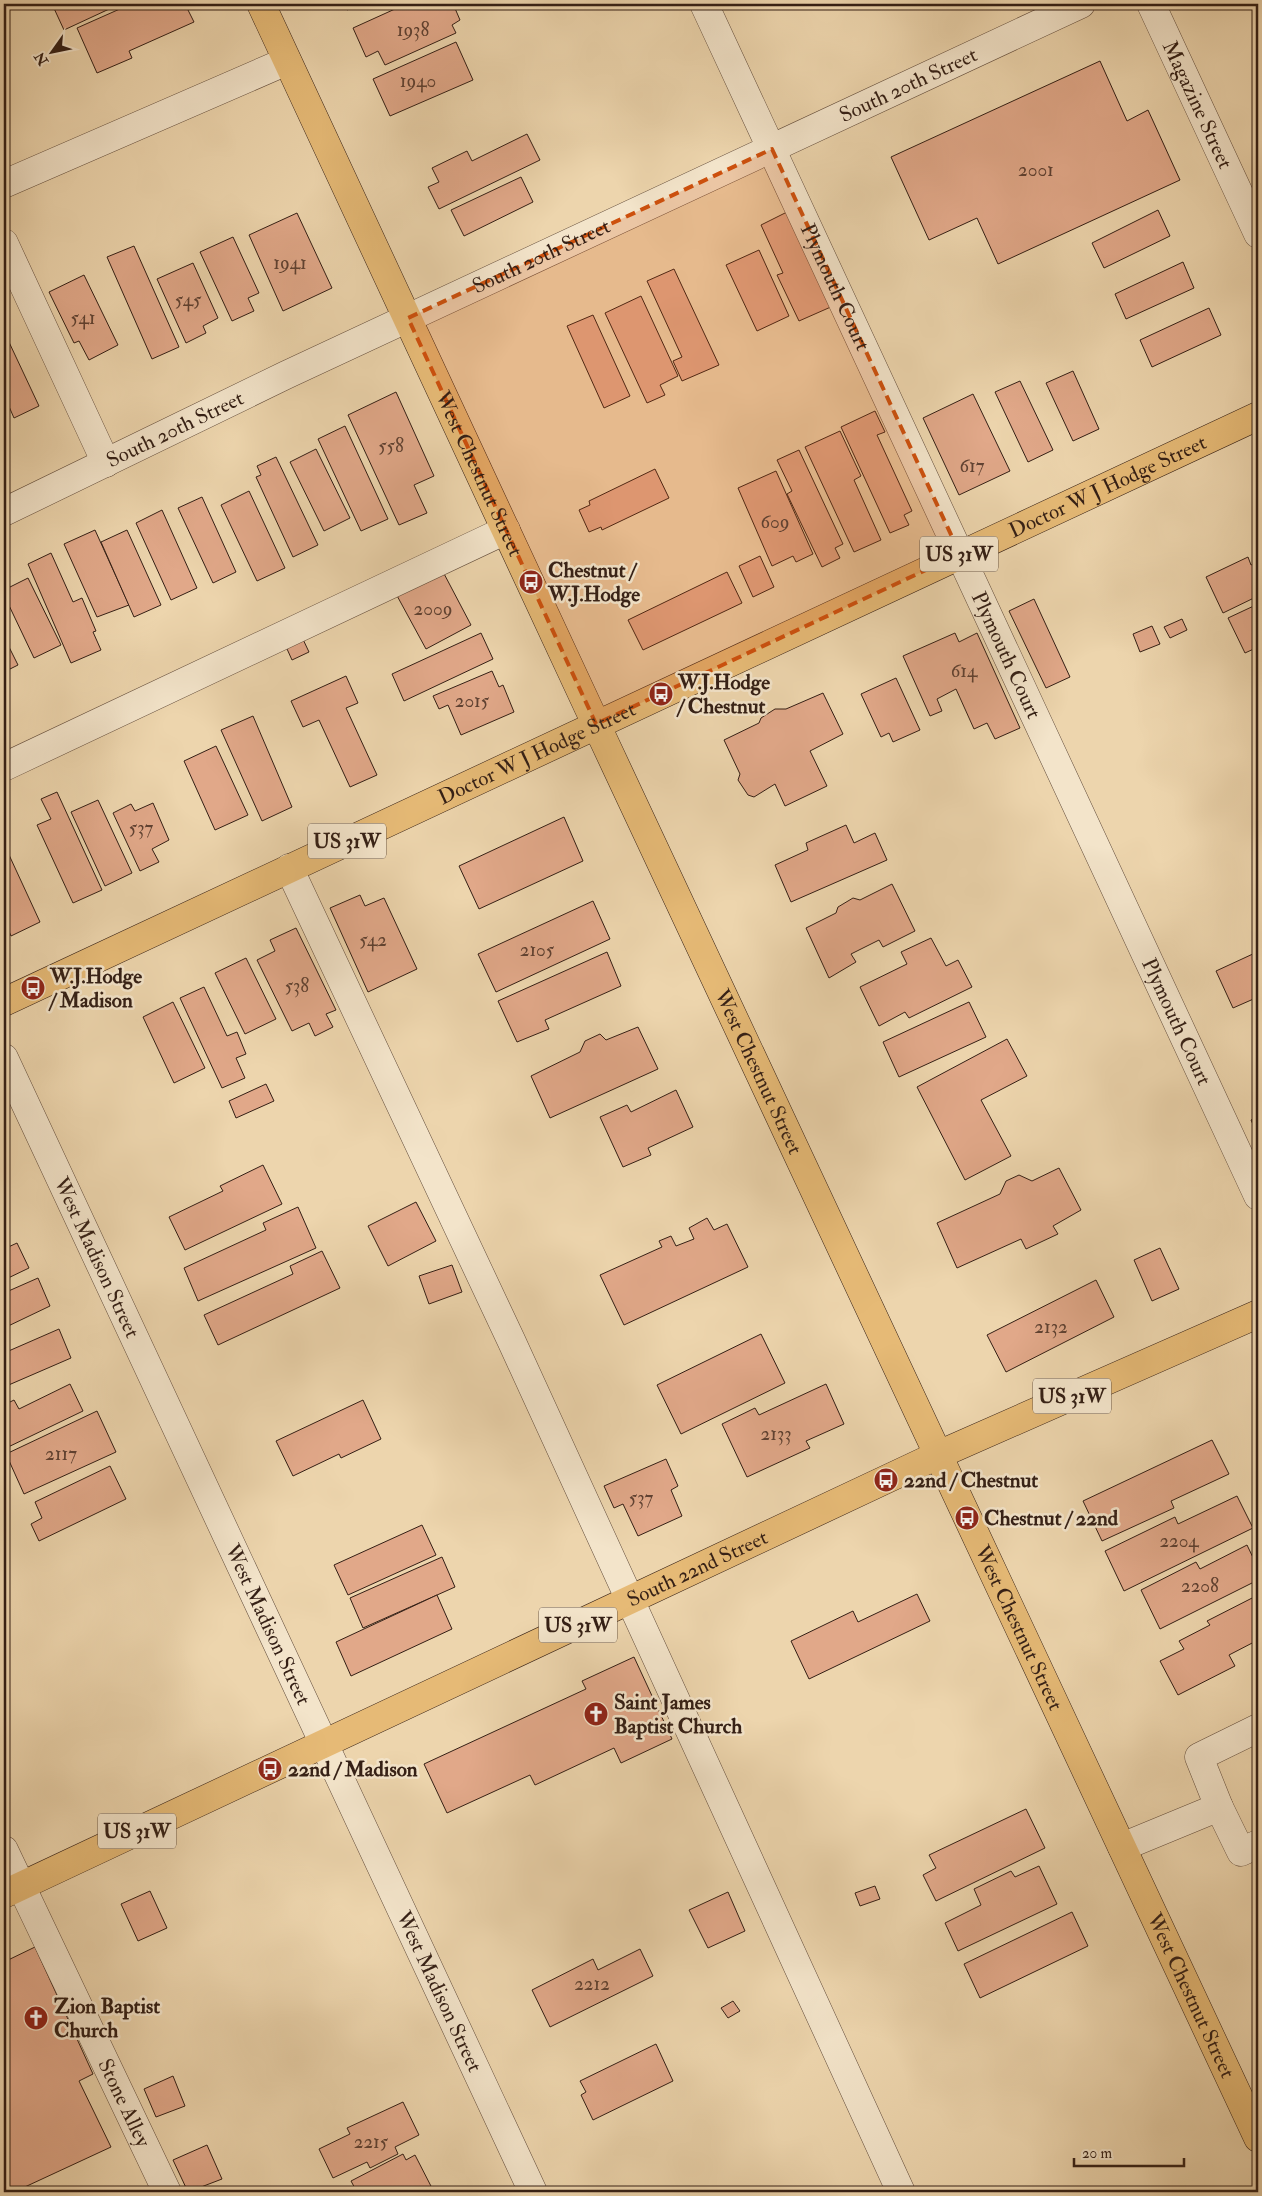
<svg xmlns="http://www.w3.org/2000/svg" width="1262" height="2196" viewBox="0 0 1262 2196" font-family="'IM FELL Double Pica',serif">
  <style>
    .building { fill: #e1a889; stroke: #341f15 }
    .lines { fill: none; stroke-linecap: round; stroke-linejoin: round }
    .minor-casing { stroke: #624c3b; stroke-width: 29 }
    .major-casing { stroke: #341f15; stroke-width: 29 }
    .minor { stroke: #f3e4ca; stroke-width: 28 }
    .major { stroke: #e6ba76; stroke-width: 28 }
    .marked { fill: #cd500d; fill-opacity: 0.2; stroke: #cd500d; stroke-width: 4; stroke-dasharray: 10 6; stroke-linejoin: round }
    .labels { text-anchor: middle; stroke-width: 5; stroke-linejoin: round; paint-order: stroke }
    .number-label { font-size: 19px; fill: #5f4132 }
    .shield { fill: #f3e4ca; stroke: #6d5a4b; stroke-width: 1 }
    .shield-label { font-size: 20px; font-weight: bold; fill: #341f15 }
    .street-label { font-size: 21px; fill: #341f15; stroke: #f3e4ca }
    .poi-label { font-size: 21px; font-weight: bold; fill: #341f15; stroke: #f3e4ca; text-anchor: start }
  </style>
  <rect width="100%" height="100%" fill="#edd5ad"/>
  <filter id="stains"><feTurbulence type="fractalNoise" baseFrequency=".004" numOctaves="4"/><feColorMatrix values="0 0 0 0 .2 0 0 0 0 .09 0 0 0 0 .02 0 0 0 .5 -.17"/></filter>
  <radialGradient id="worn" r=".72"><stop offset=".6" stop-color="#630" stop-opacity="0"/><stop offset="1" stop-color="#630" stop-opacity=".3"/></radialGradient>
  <!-- building -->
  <g class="building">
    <path d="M 52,4 L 120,4 L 64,30 Z"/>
    <path d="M 131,4 L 185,4 L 194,22 L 129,51 L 132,58 L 97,73 L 77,28 Z"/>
    <path d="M 344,4 L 359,4 L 347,10 Z"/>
    <path d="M 406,4 L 445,4 L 447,9 L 454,6 L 460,20 L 452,25 L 456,33 L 385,65 L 378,51 L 366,57 L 353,28 Z"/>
    <path d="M 456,42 L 473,80 L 390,116 L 373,79 Z"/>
    <path d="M 1100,61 L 1127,121 L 1148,110 L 1180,180 L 998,264 L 977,218 L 929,240 L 891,157 Z"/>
    <path d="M 527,134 L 540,160 L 439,209 L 428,187 L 439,182 L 432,168 L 467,151 L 472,161 Z"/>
    <path d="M 521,177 L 533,202 L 464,236 L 451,210 Z"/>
    <path d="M 1158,210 L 1170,236 L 1104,268 L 1092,243 Z"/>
    <path d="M 789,211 L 833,306 L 799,321 L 777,275 L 783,273 L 761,225 Z"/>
    <path d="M 297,213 L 332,288 L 283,311 L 249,235 Z"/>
    <path d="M 233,237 L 259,293 L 248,298 L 254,311 L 232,321 L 200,252 Z"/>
    <path d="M 134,246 L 179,347 L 152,359 L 107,257 Z"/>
    <path d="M 759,250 L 789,316 L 757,331 L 726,265 Z"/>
    <path d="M 1183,262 L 1194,288 L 1126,319 L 1115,294 Z"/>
    <path d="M 193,263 L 218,318 L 203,326 L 206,333 L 186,343 L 157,279 Z"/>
    <path d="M 674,269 L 719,365 L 682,381 L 673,361 L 682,357 L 647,281 Z"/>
    <path d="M 84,275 L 118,345 L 89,360 L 79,341 L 74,343 L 49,292 Z"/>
    <path d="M 641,296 L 678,376 L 660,385 L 665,395 L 647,403 L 605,313 Z"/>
    <path d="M 1209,308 L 1221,335 L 1152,367 L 1140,340 Z"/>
    <path d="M 593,315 L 630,396 L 604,408 L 567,326 Z"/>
    <path d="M 8,340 L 39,406 L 14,418 L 4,395 L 4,342 Z"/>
    <path d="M 1073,371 L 1099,429 L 1073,441 L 1046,383 Z"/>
    <path d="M 1020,381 L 1053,450 L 1028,462 L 995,392 Z"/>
    <path d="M 396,392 L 434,476 L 414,485 L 427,513 L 399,525 L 348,415 Z"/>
    <path d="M 973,394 L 1010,471 L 959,495 L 923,418 Z"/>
    <path d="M 875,411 L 885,432 L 877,435 L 912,511 L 904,515 L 909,525 L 890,533 L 841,427 Z"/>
    <path d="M 345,426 L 388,519 L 361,531 L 318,439 Z"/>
    <path d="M 840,431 L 861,476 L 854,480 L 881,540 L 854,552 L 805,447 Z"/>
    <path d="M 316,449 L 350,518 L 324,531 L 290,462 Z"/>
    <path d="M 799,450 L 843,544 L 835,548 L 840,558 L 822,567 L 787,494 L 792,491 L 777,460 Z"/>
    <path d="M 276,457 L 318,545 L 293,557 L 256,477 L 261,475 L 257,466 Z"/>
    <path d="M 655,469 L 669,498 L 602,530 L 601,527 L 589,532 L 579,510 L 590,505 L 589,501 Z"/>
    <path d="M 776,471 L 813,554 L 796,562 L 793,556 L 772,566 L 738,488 Z"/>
    <path d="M 249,491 L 285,568 L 257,581 L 221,505 Z"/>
    <path d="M 202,497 L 236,572 L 213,583 L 178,508 Z"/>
    <path d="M 162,510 L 197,588 L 171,600 L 136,523 Z"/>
    <path d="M 95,530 L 129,605 L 97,617 L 64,544 Z"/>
    <path d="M 127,530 L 161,605 L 134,617 L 101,542 Z"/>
    <path d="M 51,553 L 73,602 L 82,598 L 96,631 L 93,632 L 101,650 L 71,663 L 28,564 Z"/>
    <path d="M 760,556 L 774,587 L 753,597 L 739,566 Z"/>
    <path d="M 1248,557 L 1251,565 L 1258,562 L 1258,596 L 1223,613 L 1206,577 Z"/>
    <path d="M 441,568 L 471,625 L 426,649 L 395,592 Z"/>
    <path d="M 727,572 L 742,603 L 643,650 L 628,620 Z"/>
    <path d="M 28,578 L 61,645 L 34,658 L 4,595 L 4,590 Z"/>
    <path d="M 1034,599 L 1070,677 L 1046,688 L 1009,611 Z"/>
    <path d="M 1258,604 L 1258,647 L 1245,653 L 1228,618 Z"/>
    <path d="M 1182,619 L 1187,630 L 1170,638 L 1164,627 Z"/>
    <path d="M 1152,626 L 1160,644 L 1140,652 L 1133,634 Z"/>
    <path d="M 300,633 L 309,652 L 292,660 L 283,640 Z"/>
    <path d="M 481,633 L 493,659 L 404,701 L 392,674 Z"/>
    <path d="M 955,633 L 959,642 L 977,633 L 1020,728 L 995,739 L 987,723 L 974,729 L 956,689 L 937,699 L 942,711 L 930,716 L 903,656 Z"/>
    <path d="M 4,637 L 18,665 L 4,672 Z"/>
    <path d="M 492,671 L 499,687 L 503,685 L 514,712 L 461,735 L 448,705 L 439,709 L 433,696 Z"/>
    <path d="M 346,676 L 358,703 L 346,708 L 377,775 L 350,787 L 319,720 L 303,727 L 291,701 Z"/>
    <path d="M 896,678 L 920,730 L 893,742 L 889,733 L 881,737 L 861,694 Z"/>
    <path d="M 823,693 L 843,734 L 810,751 L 827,786 L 785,806 L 775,784 L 754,797 L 748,795 L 738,780 L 740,774 L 724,740 L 759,723 L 761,718 L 775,709 L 786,709 Z"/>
    <path d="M 253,716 L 292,807 L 262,821 L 221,730 Z"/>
    <path d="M 216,746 L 248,815 L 215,830 L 184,761 Z"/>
    <path d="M 57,792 L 102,890 L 73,903 L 37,825 L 51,819 L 41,799 Z"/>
    <path d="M 98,800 L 132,873 L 105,886 L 71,812 Z"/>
    <path d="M 153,803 L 169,840 L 152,849 L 159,862 L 140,871 L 113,813 L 131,804 L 135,811 Z"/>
    <path d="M 564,817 L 583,861 L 479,909 L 459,866 Z"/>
    <path d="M 846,825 L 854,843 L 875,833 L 887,860 L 791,902 L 775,865 L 808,850 L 806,843 Z"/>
    <path d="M 4,844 L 40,922 L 11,936 L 4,919 Z"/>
    <path d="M 892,884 L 915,931 L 883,947 L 879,940 L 851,954 L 856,962 L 829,978 L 806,928 L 836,913 L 838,907 L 853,898 L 860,900 Z"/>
    <path d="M 360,895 L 365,906 L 384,898 L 417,969 L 368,992 L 330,908 Z"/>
    <path d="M 593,901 L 610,939 L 496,992 L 478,954 Z"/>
    <path d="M 296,928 L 336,1010 L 326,1014 L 333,1027 L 315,1036 L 309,1023 L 292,1031 L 257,960 L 275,951 L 270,940 Z"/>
    <path d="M 931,938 L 946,966 L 958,960 L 972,987 L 909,1018 L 905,1012 L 879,1026 L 860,987 L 907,964 L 901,952 Z"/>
    <path d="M 607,952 L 621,986 L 545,1020 L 549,1029 L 517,1042 L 498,1001 Z"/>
    <path d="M 1255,953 L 1258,959 L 1258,997 L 1233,1008 L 1216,971 Z"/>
    <path d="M 246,958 L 276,1019 L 245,1034 L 215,973 Z"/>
    <path d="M 204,987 L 227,1036 L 237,1032 L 246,1054 L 236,1058 L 245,1078 L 222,1088 L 180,998 Z"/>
    <path d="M 173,1002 L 205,1068 L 174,1083 L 143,1017 Z"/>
    <path d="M 969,1002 L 986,1037 L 899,1077 L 883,1042 Z"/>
    <path d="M 638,1027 L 658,1069 L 550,1118 L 531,1076 L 580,1052 L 585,1041 L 600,1034 L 606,1040 Z"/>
    <path d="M 1007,1039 L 1027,1076 L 981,1100 L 1011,1156 L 965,1180 L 917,1087 Z"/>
    <path d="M 266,1084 L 274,1101 L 236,1118 L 229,1101 Z"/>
    <path d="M 676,1090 L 693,1127 L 648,1148 L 651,1155 L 623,1167 L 600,1117 L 627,1105 L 631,1112 Z"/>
    <path d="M 1258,1116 L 1258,1136 L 1251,1120 Z"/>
    <path d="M 263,1165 L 282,1204 L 185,1250 L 169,1217 L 223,1191 L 220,1186 Z"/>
    <path d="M 1059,1168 L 1081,1210 L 1053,1226 L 1058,1234 L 1026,1249 L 1021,1239 L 957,1268 L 937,1223 L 1000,1194 L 1006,1181 L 1019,1175 L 1032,1181 Z"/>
    <path d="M 416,1202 L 436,1241 L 388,1266 L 368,1226 Z"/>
    <path d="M 298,1207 L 316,1248 L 198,1301 L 184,1268 L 266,1230 L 263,1223 Z"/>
    <path d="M 707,1218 L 714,1230 L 727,1224 L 748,1267 L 624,1325 L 600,1275 L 662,1247 L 659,1241 L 671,1236 L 676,1246 L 694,1239 L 689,1228 Z"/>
    <path d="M 17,1243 L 29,1268 L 4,1280 L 4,1249 Z"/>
    <path d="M 1160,1248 L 1179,1289 L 1152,1301 L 1134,1260 Z"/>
    <path d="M 322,1251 L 340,1288 L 218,1345 L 204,1315 L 293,1274 L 290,1266 Z"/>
    <path d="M 452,1265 L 462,1292 L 429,1304 L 419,1276 Z"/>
    <path d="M 38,1278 L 50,1306 L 4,1328 L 4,1293 Z"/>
    <path d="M 1096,1280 L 1114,1317 L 1006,1372 L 987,1335 Z"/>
    <path d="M 59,1329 L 71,1358 L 4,1387 L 4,1353 Z"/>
    <path d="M 761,1334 L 785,1383 L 681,1434 L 657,1385 Z"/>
    <path d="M 70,1384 L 83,1411 L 4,1449 L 4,1405 L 14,1400 L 19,1409 Z"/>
    <path d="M 826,1384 L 844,1424 L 806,1441 L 810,1448 L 747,1477 L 722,1424 L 755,1408 L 759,1415 Z"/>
    <path d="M 363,1400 L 381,1439 L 341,1458 L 339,1454 L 293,1476 L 276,1441 Z"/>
    <path d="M 97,1411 L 116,1452 L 24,1494 L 6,1454 Z"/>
    <path d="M 1212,1440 L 1229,1474 L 1171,1501 L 1174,1508 L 1102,1541 L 1083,1501 Z"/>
    <path d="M 666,1459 L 678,1486 L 671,1490 L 682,1516 L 638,1536 L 623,1504 L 614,1508 L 604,1486 Z"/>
    <path d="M 110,1466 L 126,1499 L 39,1541 L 31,1524 L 42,1518 L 35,1502 Z"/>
    <path d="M 1237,1496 L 1253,1528 L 1124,1591 L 1105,1551 L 1175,1517 L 1178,1524 Z"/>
    <path d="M 422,1525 L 436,1555 L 348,1595 L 334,1565 Z"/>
    <path d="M 1247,1545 L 1258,1568 L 1258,1580 L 1160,1629 L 1141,1590 L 1196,1562 L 1200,1569 Z"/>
    <path d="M 442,1557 L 455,1587 L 363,1628 L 350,1598 Z"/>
    <path d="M 917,1594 L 930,1621 L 809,1679 L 791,1641 L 853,1611 L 858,1622 Z"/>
    <path d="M 437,1595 L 452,1629 L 351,1676 L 336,1642 Z"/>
    <path d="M 1258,1595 L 1258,1640 L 1229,1655 L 1235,1666 L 1178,1695 L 1160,1661 L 1184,1649 L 1179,1641 L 1210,1625 L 1207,1621 Z"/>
    <path d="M 634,1657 L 672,1739 L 621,1763 L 614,1748 L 535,1785 L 530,1775 L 447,1813 L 424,1764 L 586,1689 L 582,1681 Z"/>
    <path d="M 1026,1809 L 1045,1848 L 936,1901 L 923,1875 L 936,1868 L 929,1855 Z"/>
    <path d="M 1039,1866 L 1057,1904 L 958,1951 L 945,1923 L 981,1905 L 974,1889 L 1011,1871 L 1015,1877 Z"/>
    <path d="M 875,1886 L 880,1899 L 860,1906 L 855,1893 Z"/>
    <path d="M 150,1891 L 167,1928 L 138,1941 L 121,1904 Z"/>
    <path d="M 728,1892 L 745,1931 L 708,1948 L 689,1910 Z"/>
    <path d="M 1072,1912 L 1088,1946 L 980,1998 L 964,1964 Z"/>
    <path d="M 35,1947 L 93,2074 L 79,2081 L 111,2147 L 14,2192 L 4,2192 L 4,1962 Z"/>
    <path d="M 640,1949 L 653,1976 L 550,2027 L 532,1990 L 593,1959 L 598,1970 Z"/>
    <path d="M 733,2001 L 740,2011 L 728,2018 L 721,2008 Z"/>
    <path d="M 656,2044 L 673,2081 L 593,2120 L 581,2095 L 586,2092 L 580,2081 Z"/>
    <path d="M 173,2076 L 185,2106 L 156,2117 L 144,2089 Z"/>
    <path d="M 403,2102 L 419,2135 L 395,2147 L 398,2154 L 370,2168 L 367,2162 L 333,2178 L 319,2149 L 350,2134 L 347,2128 Z"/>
    <path d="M 207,2145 L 222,2179 L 188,2192 L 173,2160 Z"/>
    <path d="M 403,2154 L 406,2160 L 415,2155 L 434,2192 L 357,2192 L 351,2181 Z"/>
  </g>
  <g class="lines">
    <defs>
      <g id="minor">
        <path id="s1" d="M 704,4 L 1258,1196"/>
        <path id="s2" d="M 1151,4 L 1258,234"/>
        <path d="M 4,184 L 287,61"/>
        <path d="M 4,243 L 106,463"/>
        <path id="s3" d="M 4,512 L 286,375 L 1081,4"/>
        <path d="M 4,767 L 506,530"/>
        <path d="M 289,868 L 511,1340 L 901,2192"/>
        <path id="s4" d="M 4,1058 L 533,2192"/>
        <path d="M 1219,1807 L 1199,1757 L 1258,1728"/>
        <path d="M 1122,1847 L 1219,1807 L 1241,1852 L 1258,1844"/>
        <path id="s5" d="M 4,1850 L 167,2192"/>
      </g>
      <g id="major">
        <path id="s6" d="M 261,4 L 596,724 L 1258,2138"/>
        <path id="s7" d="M 4,1002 L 1258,416"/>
        <path id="s8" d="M 4,1894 L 938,1455 L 1258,1314"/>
      </g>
    </defs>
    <!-- minor casing -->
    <use href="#minor" class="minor-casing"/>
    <!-- major casing -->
    <use href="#major" class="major-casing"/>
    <!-- minor -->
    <use href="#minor" class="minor"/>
    <!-- major -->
    <use href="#major" class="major"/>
  </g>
  <!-- marked area -->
  <path class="marked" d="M 772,149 L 960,554 L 596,724 L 408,318 Z"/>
  <!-- icons -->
  <defs>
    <symbol id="bus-disc" viewBox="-11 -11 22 22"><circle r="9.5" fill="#8f2418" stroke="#f3e4ca"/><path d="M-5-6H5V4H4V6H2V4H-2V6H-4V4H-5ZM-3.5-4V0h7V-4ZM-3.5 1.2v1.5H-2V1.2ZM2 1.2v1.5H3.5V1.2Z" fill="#fff"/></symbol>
    <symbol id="church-disc" viewBox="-11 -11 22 22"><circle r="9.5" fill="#8f2418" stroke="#f3e4ca"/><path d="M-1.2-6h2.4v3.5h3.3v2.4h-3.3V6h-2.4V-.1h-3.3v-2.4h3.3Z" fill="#fff"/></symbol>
  </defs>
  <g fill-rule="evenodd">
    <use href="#bus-disc" x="517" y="568" width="28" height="28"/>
    <use href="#bus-disc" x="647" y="680" width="28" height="28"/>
    <use href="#bus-disc" x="19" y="974" width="28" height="28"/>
    <use href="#bus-disc" x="872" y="1466" width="28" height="28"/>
    <use href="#bus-disc" x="953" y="1504" width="28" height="28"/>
    <use href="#church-disc" x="582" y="1700" width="28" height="28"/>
    <use href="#bus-disc" x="256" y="1755" width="28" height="28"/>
    <use href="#church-disc" x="22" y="2004" width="28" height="28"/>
  </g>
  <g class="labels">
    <!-- number labels -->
    <g class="number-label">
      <text x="413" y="36">1938</text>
      <text x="418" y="87">1940</text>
      <text x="1036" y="176">2001</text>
      <text x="290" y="269">1941</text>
      <text x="188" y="306">545</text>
      <text x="83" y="324">541</text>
      <text x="391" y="452">558</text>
      <text x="972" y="472">617</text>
      <text x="775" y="528">609</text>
      <text x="433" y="615">2009</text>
      <text x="964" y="677">614</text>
      <text x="472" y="707">2015</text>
      <text x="141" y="834">537</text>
      <text x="373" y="946">542</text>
      <text x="537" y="956">2105</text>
      <text x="297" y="992">538</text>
      <text x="1051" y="1333">2132</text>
      <text x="776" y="1440">2133</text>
      <text x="61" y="1460">2117</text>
      <text x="641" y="1504">537</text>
      <text x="1179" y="1547">2204</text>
      <text x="1200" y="1592">2208</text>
      <text x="592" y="1990">2212</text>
      <text x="371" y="2148">2215</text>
    </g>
    <!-- shield labels -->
    <g class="shield">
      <rect x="920" y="536.5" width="78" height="35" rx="4"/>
      <rect x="308" y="823.5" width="78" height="35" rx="4"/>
      <rect x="1033" y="1378.5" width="78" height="35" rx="4"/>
      <rect x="539" y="1607.5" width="78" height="35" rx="4"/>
      <rect x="98" y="1813.5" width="78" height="35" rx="4"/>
    </g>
    <g class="shield-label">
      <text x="959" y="561">US 31W</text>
      <text x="347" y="848">US 31W</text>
      <text x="1072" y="1403">US 31W</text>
      <text x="578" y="1632">US 31W</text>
      <text x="137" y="1838">US 31W</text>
    </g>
    <!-- street labels -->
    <g class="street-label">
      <text dy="7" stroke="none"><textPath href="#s3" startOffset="1000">South 20th Street</textPath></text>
      <text dy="7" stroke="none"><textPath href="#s2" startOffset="111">Magazine Street</textPath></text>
      <text dy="7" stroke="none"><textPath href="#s3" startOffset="595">South 20th Street</textPath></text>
      <text dy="7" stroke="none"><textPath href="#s1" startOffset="312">Plymouth Court</textPath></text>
      <text dy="7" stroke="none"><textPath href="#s3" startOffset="190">South 20th Street</textPath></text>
      <text dy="7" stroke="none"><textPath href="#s6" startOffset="518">West Chestnut Street</textPath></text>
      <text dy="7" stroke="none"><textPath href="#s7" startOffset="1218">Doctor W J Hodge Street</textPath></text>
      <text dy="7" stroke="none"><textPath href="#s1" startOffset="718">Plymouth Court</textPath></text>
      <text dy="7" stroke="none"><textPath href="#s7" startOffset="588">Doctor W J Hodge Street</textPath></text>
      <text dy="7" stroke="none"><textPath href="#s1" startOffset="1122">Plymouth Court</textPath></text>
      <text dy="7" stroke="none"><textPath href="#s6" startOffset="1178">West Chestnut Street</textPath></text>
      <text dy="7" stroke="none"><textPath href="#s4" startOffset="220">West Madison Street</textPath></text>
      <text dy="7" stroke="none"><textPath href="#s8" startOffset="766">South 22nd Street</textPath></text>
      <text dy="7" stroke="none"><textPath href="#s4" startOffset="625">West Madison Street</textPath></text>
      <text dy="7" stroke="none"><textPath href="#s6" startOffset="1792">West Chestnut Street</textPath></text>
      <text dy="7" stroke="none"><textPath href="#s4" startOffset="1030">West Madison Street</textPath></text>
      <text dy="7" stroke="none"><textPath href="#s6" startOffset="2198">West Chestnut Street</textPath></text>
      <text dy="7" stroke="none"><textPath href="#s5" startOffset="280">Stone Alley</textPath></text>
    </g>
    <!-- poi labels -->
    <g class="poi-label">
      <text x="548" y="577">Chestnut /<tspan x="548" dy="24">W.J.Hodge</tspan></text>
      <text x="678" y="689">W.J.Hodge<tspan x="678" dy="24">/ Chestnut</tspan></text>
      <text x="50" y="983">W.J.Hodge<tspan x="50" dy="24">/ Madison</tspan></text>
      <text x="904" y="1487">22nd / Chestnut</text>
      <text x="984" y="1525">Chestnut / 22nd</text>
      <text x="614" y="1709">Saint James<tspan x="614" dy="24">Baptist Church</tspan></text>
      <text x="288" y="1776">22nd / Madison</text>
      <text x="54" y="2013">Zion Baptist<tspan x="54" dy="24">Church</tspan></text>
    </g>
  </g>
  <!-- margin -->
  <rect width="1262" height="2196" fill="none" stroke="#edd5ad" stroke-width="20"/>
  <rect x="5" y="5" width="1252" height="2186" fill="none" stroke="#341f15" stroke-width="2.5"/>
  <rect x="10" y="10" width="1242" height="2176" fill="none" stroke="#341f15"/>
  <!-- north arrow -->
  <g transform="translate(52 52) rotate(237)" stroke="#f3e4ca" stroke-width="4" paint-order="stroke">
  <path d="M0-4L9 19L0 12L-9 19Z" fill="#341f15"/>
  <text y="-8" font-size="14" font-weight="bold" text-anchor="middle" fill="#341f15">N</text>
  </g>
  <!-- scale -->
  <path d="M1074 2158v8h110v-8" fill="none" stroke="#341f15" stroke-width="2.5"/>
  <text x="1082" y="2158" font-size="15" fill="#341f15" stroke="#f3e4ca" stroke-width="4" paint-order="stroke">20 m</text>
  <rect width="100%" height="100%" filter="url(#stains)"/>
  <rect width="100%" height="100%" fill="url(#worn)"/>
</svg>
